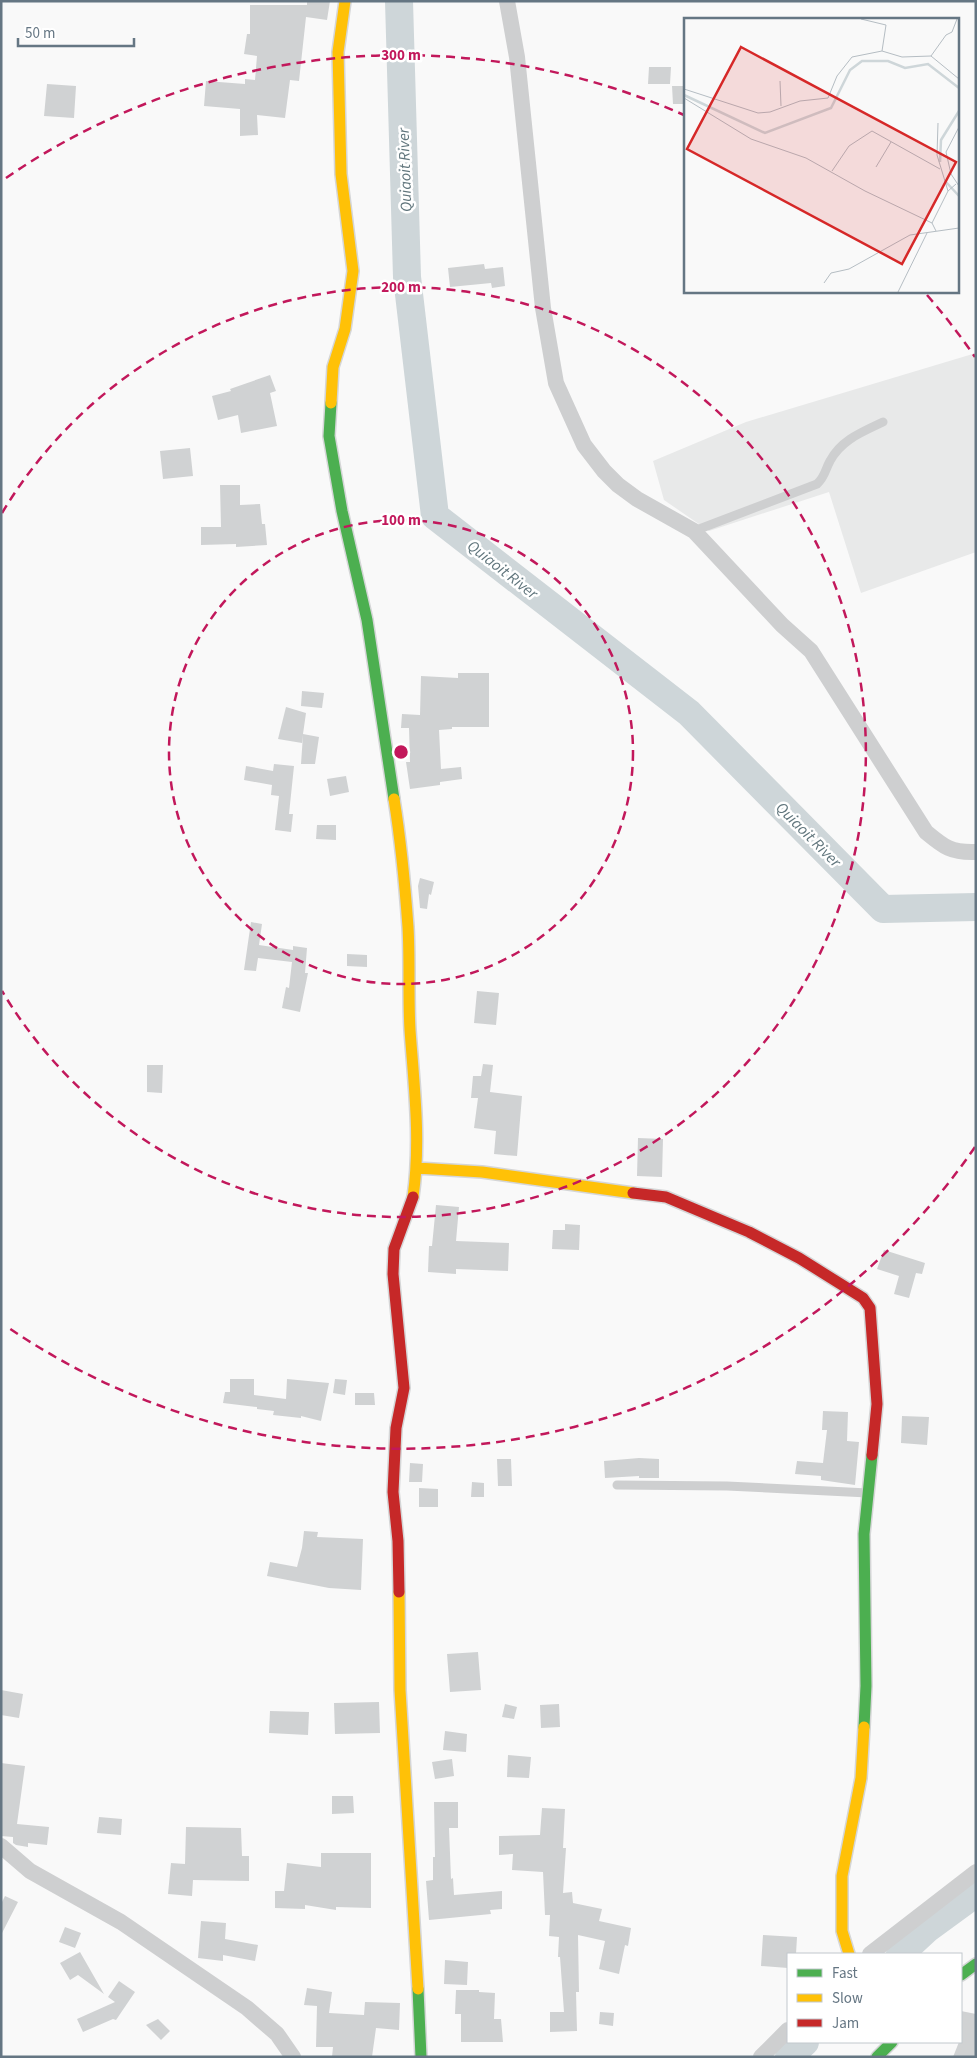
<svg xmlns="http://www.w3.org/2000/svg" width="977" height="2058" font-family="'Source Sans 3',sans-serif">
<style>
.built{fill:#e8e9e9}
.lines{fill:none;stroke-linecap:round;stroke-linejoin:round}
.river{stroke:#ced6d9;stroke-width:28}
.building{fill:#d0d2d3}
.fast-casing{stroke:#d5d6d7;stroke-width:14}
.slow-casing{stroke:#d5d6d7;stroke-width:14}
.jam-casing{stroke:#d5d6d7;stroke-width:14}
.lane{stroke:#cecfd0;stroke-width:9}
.street{stroke:#cecfd0;stroke-width:16}
.fast{stroke:#4caf50;stroke-width:11}
.slow{stroke:#ffc107;stroke-width:11}
.jam{stroke:#c62828;stroke-width:11}
.ring{fill:none;stroke:#c2185b;stroke-width:2.5;stroke-dasharray:9 6}
.labels{text-anchor:middle;stroke-width:5;stroke-linejoin:round;paint-order:stroke}
.water-label{font-size:16px;font-style:italic;fill:#60757c;stroke:#fff}
.inset-river{fill:none;stroke:#ced6d9;stroke-width:2.5}
.inset-road{fill:none;stroke:#b5bdc3;stroke-width:1}
.view{fill:#d62828;fill-opacity:0.15;stroke:#d62828;stroke-width:2.5}
.inset-edge{fill:none;stroke:#657683;stroke-width:2.5}
.centre{fill:#c2185b;stroke:#fff;stroke-width:2.5}
.ring-label{font-size:15px;text-anchor:middle;font-weight:bold;fill:#c2185b;stroke:#fff;stroke-width:5;stroke-linejoin:round;paint-order:stroke}
</style>
<rect width="100%" height="100%" fill="#f9f9f9"/>
<path class="built" d="M976 353V552L861 593 829 492 709 531 664 500 653 461 746 422Z"/>
<g class="lines">
<path class="river" d="M399 1 407 277 435 516 689 713 883 909 976 907
M900 1954 927 1929 976 1893
M789 2057 805 2042"/>
</g>
<path class="building" d="M307 1H330L327 20 306 17 299 81 290 80 285 118 257 115 258 135 240 136V109L204 106 206 81 245 84V79L255 80 257 56 244 54 247 34H250V5H307Z
M649 67H671L670 84H648Z
M47 84 76 86 74 118 44 116Z
M672 86H686V104H673Z
M484 264 485 269 503 267 505 286 492 288 491 283 450 287 448 268Z
M270 375 276 391 270 393 277 426 241 433 238 415 218 420 212 396 231 391 230 389Z
M190 448 193 476 163 479 160 451Z
M220 485H240V505L260 504 262 524H265L267 545 236 547V544L201 545V527H221Z
M458 673H489V727H452V729L439 730 441 769 461 767 462 779 440 782V785L410 789 406 762H410L409 728H401L402 714 420 715 421 676 458 678Z
M302 691 324 693 322 708 301 706Z
M286 707 306 713 303 734 319 737 315 764H301L303 735 302 743 278 739Z
M274 764 294 766 289 814H293L291 832 275 830 279 796 271 795 272 785 244 780 246 766 273 771Z
M346 776 349 792 330 796 327 779Z
M317 825H336V840L316 839Z
M420 878 434 882 431 895 429 894 427 909 420 908 418 886Z
M251 922 262 924 259 945 293 950V946L307 948 305 973H308L300 1012 282 1008 286 987 289 988 292 962 258 958 256 971 244 970Z
M347 954 367 955V967L347 966Z
M477 991 499 993 496 1025 474 1023Z
M483 1064 493 1065 490 1092 522 1096 517 1156 494 1154 496 1131 474 1128 478 1098H471L473 1076H481Z
M147 1065H163L162 1093 147 1092Z
M638 1138 663 1139 662 1177 637 1176Z
M436 1205 459 1207 456 1241 509 1243 508 1271 456 1269V1274L428 1272 429 1246H432Z
M565 1224 580 1225 579 1250 552 1249 553 1230H565Z
M884 1250 925 1263 922 1274 916 1273 909 1298 894 1294 899 1276 877 1269Z
M230 1379H254V1395L286 1399 287 1379 329 1383 321 1421 301 1416V1418L273 1415 274 1411 257 1409V1407L223 1403 225 1392H230Z
M335 1379 347 1380 345 1395 333 1393Z
M355 1393H374L375 1405H355Z
M823 1411 848 1412 847 1441 859 1442 855 1485 821 1480V1476L795 1474 797 1461 823 1463 827 1430H822Z
M902 1416 929 1417 927 1445 901 1443Z
M639 1458 659 1459V1478H639V1476L605 1478 604 1461Z
M497 1459H511L512 1486H498Z
M410 1463 423 1464 422 1482H409Z
M472 1482 484 1483V1497H471Z
M419 1488 438 1489V1507H419Z
M304 1531 318 1532 317 1537 363 1539 361 1590 329 1588 267 1576 270 1562 297 1567 302 1548Z
M478 1652 481 1690 450 1692 447 1654Z
M1 1690 23 1694 19 1718 1 1715Z
M379 1702 380 1733 335 1734 334 1703Z
M505 1704 517 1707 514 1719 502 1717Z
M559 1704 560 1727 541 1728 540 1705Z
M270 1711 309 1712 308 1735 269 1733Z
M445 1731 467 1734 466 1752 443 1750Z
M508 1755 531 1757 529 1778 507 1777Z
M452 1759 454 1776 435 1779 432 1762Z
M1 1763 25 1766 17 1824 49 1827 47 1845 28 1843V1847L16 1845 13 1843V1837L1 1836Z
M332 1796H353L354 1813 332 1814Z
M434 1802H458V1828H449L451 1879 453 1878 454 1895 502 1891V1909L490 1910 491 1914 429 1920 426 1881 433 1880V1857H435Z
M542 1808 565 1809 563 1848H566L563 1893 572 1892 573 1903 602 1909 599 1921 631 1928 628 1946 625 1945 619 1974 599 1969 605 1941 578 1935 579 1992H576L577 2031 550 2032V2012H564L560 1957H558L559 1937 549 1936 550 1915H545L543 1872 512 1870 513 1854 499 1855V1836L540 1835Z
M99 1817 122 1819 121 1835 97 1833Z
M186 1827 241 1828 242 1856H249V1881L193 1880 192 1896 168 1894 171 1863 185 1864Z
M321 1853H371V1908L336 1907V1910L305 1905V1909L275 1908V1891H284L287 1863 321 1867Z
M5 1896 18 1902 1 1935V1904Z
M201 1921 226 1923 225 1939 258 1945 255 1961 223 1955V1961L198 1958Z
M65 1927 81 1933 75 1948 59 1942Z
M763 1935 797 1937 796 1954H788V1968L761 1966Z
M80 1952 104 1994 78 1975 70 1980 60 1963Z
M445 1960 468 1962 467 1985 444 1984Z
M119 1981 135 1992 116 2020 113 2019 83 2032 77 2019 115 2002 108 1997Z
M307 1988 332 1992 329 2013 364 2015 365 2002 400 2003 399 2030 376 2028 372 2057H332L333 2047H316L317 2006 304 2005Z
M456 1990H479V1992L495 1993 494 2019H501L503 2042H461V2014H455Z
M961 2011 976 2014V2057H953L959 2042H961Z
M600 2012 614 2013 613 2026 599 2024Z
M158 2019 170 2031 161 2040 146 2025Z"/>
<g class="lines">
<defs>
<path id="fast" d="M331 403 329 436 342 511 367 620 394 799
M864 1727 866 1686 864 1534 872 1455
M961 1975 976 1964
M418 1989 421 2057
M877 2057 892 2042"/>
<path id="slow" d="M331 403 333 367 345 329 353 271 341 174 338 52 345 1
M394 799C401 842 405 885 408 927 410 962 408 996 410 1030 414 1086 421 1141 413 1197
M417 1168 482 1172 633 1193
M399 1592 400 1690 418 1989
M849 1954 842 1931V1876L861 1778 864 1727"/>
<path id="jam" d="M633 1193 666 1197 749 1232 799 1258 863 1298 870 1308 877 1404 872 1455
M399 1592 398 1541 393 1492 396 1428 404 1388 393 1274 394 1249 413 1197"/>
</defs>
<use href="#fast" class="fast-casing"/>
<use href="#slow" class="slow-casing"/>
<use href="#jam" class="jam-casing"/>
<path class="lane" d="M694 531 817 484C825 477 825 470 830 461 841 440 862 432 883 422
M617 1485 727 1486 868 1493"/>
<path class="street" d="M507 1 517 57 543 308 556 383 584 445 604 471 618 485 637 499 694 531 782 625 811 651 926 832C944 847 951 853 976 852
M1 1846 30 1871 121 1922 247 2008 277 2034 293 2057
M870 1954 976 1872
M761 2057 788 2030"/>
<use href="#fast" class="fast"/>
<use href="#slow" class="slow"/>
<use href="#jam" class="jam"/>
</g>
<g class="ring">
<circle cx="401" cy="752" r="232"/>
<path d="M2 513A465 465 0 1 1 2 991"/>
<path d="M975 1147A697 697 0 0 1 6 1326M6 178A697 697 0 0 1 684 115M927 295A697 697 0 0 1 975 357"/>
</g>
<g class="labels">
<g class="water-label">
<text transform="translate(404 170) rotate(-92)" y="6">Quiaoit River</text>
<text transform="translate(503 569) rotate(38)" y="6">Quiaoit River</text>
<text transform="translate(809 834) rotate(45)" y="6">Quiaoit River</text>
</g>
</g>
<g transform="translate(684 18)">
<rect width="275" height="275" fill="#f9f9f9"/>
<path class="inset-river" d="M0 77 81 115 147 90 166 52 178 43H204L221 50 244 46 275 70M256 144 257 122 275 93M262 164 275 178"/>
<path class="inset-road" d="M177 1 202 7 198 33 218 39 247 38 275 61M247 38 262 17 268 14 273 1M96 63 97 88M0 71 74 95 86 94 116 83 144 80 153 58 168 39 198 33M0 80 67 121 122 140 181 173 248 205 252 213M254 105 253 137 264 173M275 109 262 134 267 156 275 168M192 149 207 124M148 153 165 128 188 113 256 151M248 205 264 173 272 166M140 265 147 255 165 251 226 217 275 210M214 274 243 215"/>
<path class="view" d="M57 29 272 144 218 246 3 131Z"/>
<rect width="275" height="275" class="inset-edge"/>
</g>
<circle cx="401" cy="752" r="8" class="centre"/>
<g class="ring-label">
<text x="401" y="60">300 m</text>
<text x="401" y="292">200 m</text>
<text x="401" y="525">100 m</text>
</g>
<rect width="977" height="2058" fill="none" stroke="#657683" stroke-width="5"/>
<rect x="787" y="1953" width="175" height="90" fill="#ffffff" stroke="#c1c8cd"/>
<rect x="797" y="1969" width="25" height="8" fill="#4caf50" stroke="#c1c8cd"/>
<text x="832" y="1978" font-size="15" fill="#657683">Fast</text>
<rect x="797" y="1994" width="25" height="8" fill="#ffc107" stroke="#c1c8cd"/>
<text x="832" y="2003" font-size="15" fill="#657683">Slow</text>
<rect x="797" y="2019" width="25" height="8" fill="#c62828" stroke="#c1c8cd"/>
<text x="832" y="2028" font-size="15" fill="#657683">Jam</text>
<path d="M18 38v8h116v-8" fill="none" stroke="#657683" stroke-width="2.5"/>
<text x="25" y="38" font-size="15" fill="#657683" stroke="#ffffff" stroke-width="4" paint-order="stroke">50 m</text>
</svg>
